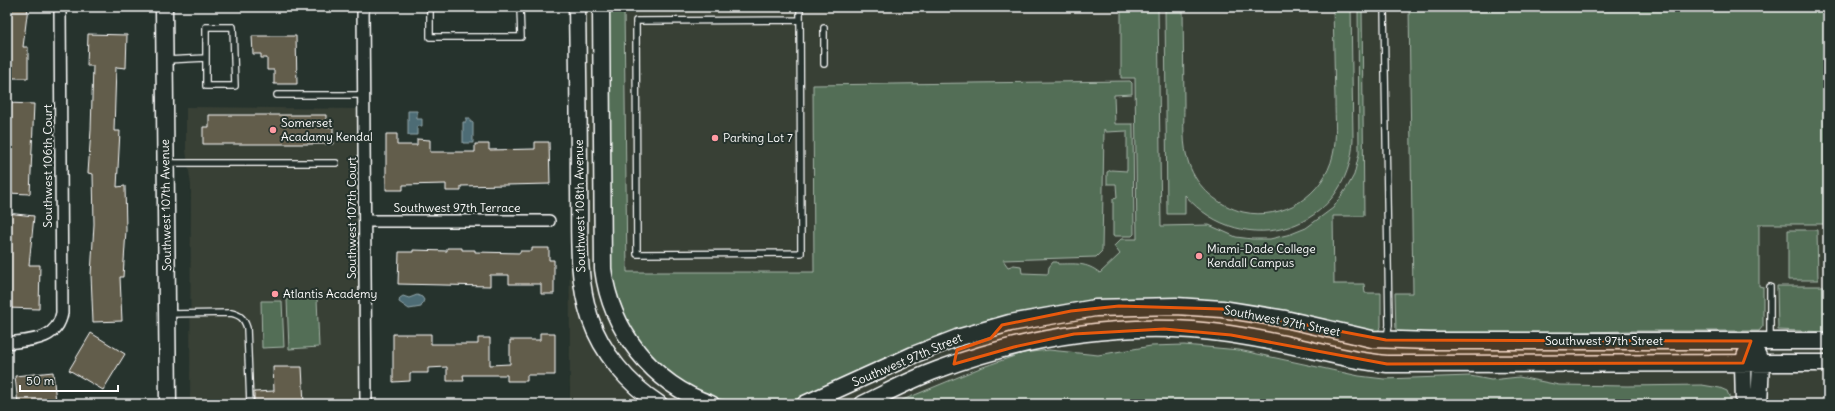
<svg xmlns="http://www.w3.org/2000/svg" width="1835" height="411" font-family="Delius,sans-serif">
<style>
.built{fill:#384036}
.green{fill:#526e56;stroke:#a8b6aa}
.water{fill:#4d6c74;stroke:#94a7ac}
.building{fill:#625d4b;stroke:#fff}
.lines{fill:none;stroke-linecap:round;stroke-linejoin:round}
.lane-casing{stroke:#fff;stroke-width:8}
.street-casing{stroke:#fff;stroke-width:14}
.secondary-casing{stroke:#fff;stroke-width:19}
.lane{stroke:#26332d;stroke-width:5.5}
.street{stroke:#26332d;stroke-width:11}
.secondary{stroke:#26332d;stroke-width:16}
.marked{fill:#e8590c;fill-opacity:0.2;stroke:#e8590c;stroke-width:3;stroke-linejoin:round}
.poi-dot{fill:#ff9aa2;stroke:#26332d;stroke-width:1.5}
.labels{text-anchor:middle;stroke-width:4;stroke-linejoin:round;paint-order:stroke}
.poi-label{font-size:12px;fill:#fff;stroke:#26332d;text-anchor:start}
.street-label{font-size:12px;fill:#fff;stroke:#26332d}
</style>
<rect width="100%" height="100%" fill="#26332d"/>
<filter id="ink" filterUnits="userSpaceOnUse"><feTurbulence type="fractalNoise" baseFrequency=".025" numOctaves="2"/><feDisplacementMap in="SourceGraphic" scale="8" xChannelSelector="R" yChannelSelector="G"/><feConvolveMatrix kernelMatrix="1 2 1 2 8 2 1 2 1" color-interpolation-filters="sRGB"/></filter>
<g filter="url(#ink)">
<path class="built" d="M569 7H1828V404H570Z
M186 107 359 109 360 404H190L191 185 186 150Z"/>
<path class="green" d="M607 7H624L627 272H814L813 85 1130 81 1132 83V94L1114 95 1115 124H1133L1134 234 1132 236H1113V199L1117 198 1116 184H1107V172L1111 170 1127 171V131L1106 132 1104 129 1102 251 1096 257 1003 260 1008 267 1014 265 1021 266 1022 273 1048 274 1049 267 1053 262H1057L1058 264C1076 264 1086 262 1100 273L1120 254 1114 246 1121 239H1137L1135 78H1121V8L1158 7 1161 226 1209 225 1236 237 1252 239H1270L1291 234 1306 228 1333 208 1348 186 1354 175 1359 154 1358 7H1362L1364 216H1333L1334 284H1364L1365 293H1381V327L1377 332 1090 302 1017 314 802 398 772 404H746L727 401 710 396 687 386 651 359 624 320 610 273Z
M1165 7H1183C1183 39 1184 72 1184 104 1184 124 1182 145 1189 164 1197 188 1219 206 1243 212 1283 221 1324 195 1333 155 1337 138 1335 119 1335 101 1334 70 1334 38 1333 7H1351L1353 139C1350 230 1243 263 1185 195V214H1167Z
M1409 7H1828V224H1759V286L1763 287V326L1759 331H1625L1512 334 1396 332 1395 293H1413Z
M1788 230H1817L1818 280H1788Z
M1777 286H1828V332L1778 330Z
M317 298 319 347 289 349 287 299Z
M261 301H282L284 347 262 348Z
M1184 345 1239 350 1359 376 1384 379 1470 376 1491 380 1519 377 1559 385 1627 386 1702 385 1720 388 1727 391 1732 404H893L980 368 1023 353 1049 350 1098 355 1151 346Z"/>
<path class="water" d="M408 111H417V119H422V126H417V135H408Z
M466 118H470V122H473V143H463V122H466Z
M417 295 422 297 424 300 421 307 409 309 399 302 400 298 403 296 409 298Z"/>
<path class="building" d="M7 7H28L23 47H28V78H7Z
M88 34 127 35 126 68 116 67 114 131H120L117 187 125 186 126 230 123 277H120L122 321 93 322 91 275 94 224 93 174 88 173 91 130 93 66H87Z
M252 36H296L297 84H274V70H267V58H261V54H253Z
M7 103 34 104 30 194 7 193 9 144H7Z
M209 115H326V127H333V144H203V127H209Z
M386 134H397V145H417V139L430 140V152H475V144H489V150L535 149V142H549L550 184 461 186V191H446V184L403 185V190H386Z
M7 213 34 216 29 265H40L39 309 7 308Z
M447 248H462V250H475V252L520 253V251H532V248H549V260H554V294H541V284H509V275H490V286L398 284 399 252H413V250L447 251Z
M91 333 125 354 103 390 69 370Z
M540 333H555V375H527V381H507V375H463L464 381H447V367L428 368V373H410V381L393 382V334H431V344H478V338H490V365L510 364V340H540Z
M273 367H302L304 404H254V392L274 391Z
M53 372 56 402 18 404 15 376Z"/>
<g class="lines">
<defs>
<path id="lane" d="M430 7V37H521L520 7
M800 7C801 89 801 171 801 253L637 254 636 21 800 20
M1384 7 1389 325 1387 338
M206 27H233L235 86H206Z
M824 28V64
M166 60 206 58
M277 95H364
M166 163H336
M1770 287V341
M169 314 231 313C240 315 244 318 247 328L250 404"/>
<path id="street" d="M363 7 366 404
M365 221H549
M7 343C30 340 57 341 62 313L60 7"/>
<path id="secondary" d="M164 7 168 404
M577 7C578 67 579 126 579 186 580 229 576 276 590 318 602 353 628 384 659 404
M601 7 603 269C611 330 652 384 711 404
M1757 354 1761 363 1759 404
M805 404 913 355 957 338 1010 323 1095 308 1176 306 1222 309 1285 319 1372 339 1430 341H1828
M863 404C888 392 912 379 937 370 1030 335 1131 320 1229 334 1255 338 1281 343 1307 349 1333 355 1359 362 1387 364L1828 363
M1744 404 1743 363 1746 354"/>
</defs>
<use href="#lane" class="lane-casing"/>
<use href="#street" class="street-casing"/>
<use href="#secondary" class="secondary-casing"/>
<use href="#lane" class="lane"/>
<use href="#street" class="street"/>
<use href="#secondary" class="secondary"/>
</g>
</g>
<path class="marked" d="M1119 306 1222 309 1386 340 1751 341 1743 363 1387 364 1231 335 1164 329 1074 334 1014 347 954 364 957 350 991 338 1002 325 1071 311Z"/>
<g class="poi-dot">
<circle cx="273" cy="130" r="4"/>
<circle cx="715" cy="138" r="4"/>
<circle cx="1199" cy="256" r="4"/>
<circle cx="275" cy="294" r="4"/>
</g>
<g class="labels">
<g class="poi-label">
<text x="281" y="127">Somerset<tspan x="281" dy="14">Acadamy Kendal</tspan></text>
<text x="723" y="142">Parking Lot 7</text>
<text x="1207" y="253">Miami-Dade College<tspan x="1207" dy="14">Kendall Campus</tspan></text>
<text x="283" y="298">Atlantis Academy</text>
</g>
<g class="street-label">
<text transform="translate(48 166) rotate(-90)" y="4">Southwest 106th Court</text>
<text transform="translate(166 205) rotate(-91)" y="4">Southwest 107th Avenue</text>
<text transform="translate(580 206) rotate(-91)" y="4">Southwest 108th Avenue</text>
<text x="457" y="212">Southwest 97th Terrace</text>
<text transform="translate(352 218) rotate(-90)" y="4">Southwest 107th Court</text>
<text transform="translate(1282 321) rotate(11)" y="4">Southwest 97th Street</text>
<text x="1604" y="345">Southwest 97th Street</text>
<text transform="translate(907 360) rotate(-23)" y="4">Southwest 97th Street</text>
</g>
</g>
<rect width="1835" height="411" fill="none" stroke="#26332d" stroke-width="24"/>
<rect x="12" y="12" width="1811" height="387" fill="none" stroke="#fff" stroke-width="1.5" filter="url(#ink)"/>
<path d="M20 385v6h98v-6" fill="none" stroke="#ffffff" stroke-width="2"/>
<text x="26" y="385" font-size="12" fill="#ffffff" stroke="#26332d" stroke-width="3" paint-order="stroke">50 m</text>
</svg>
